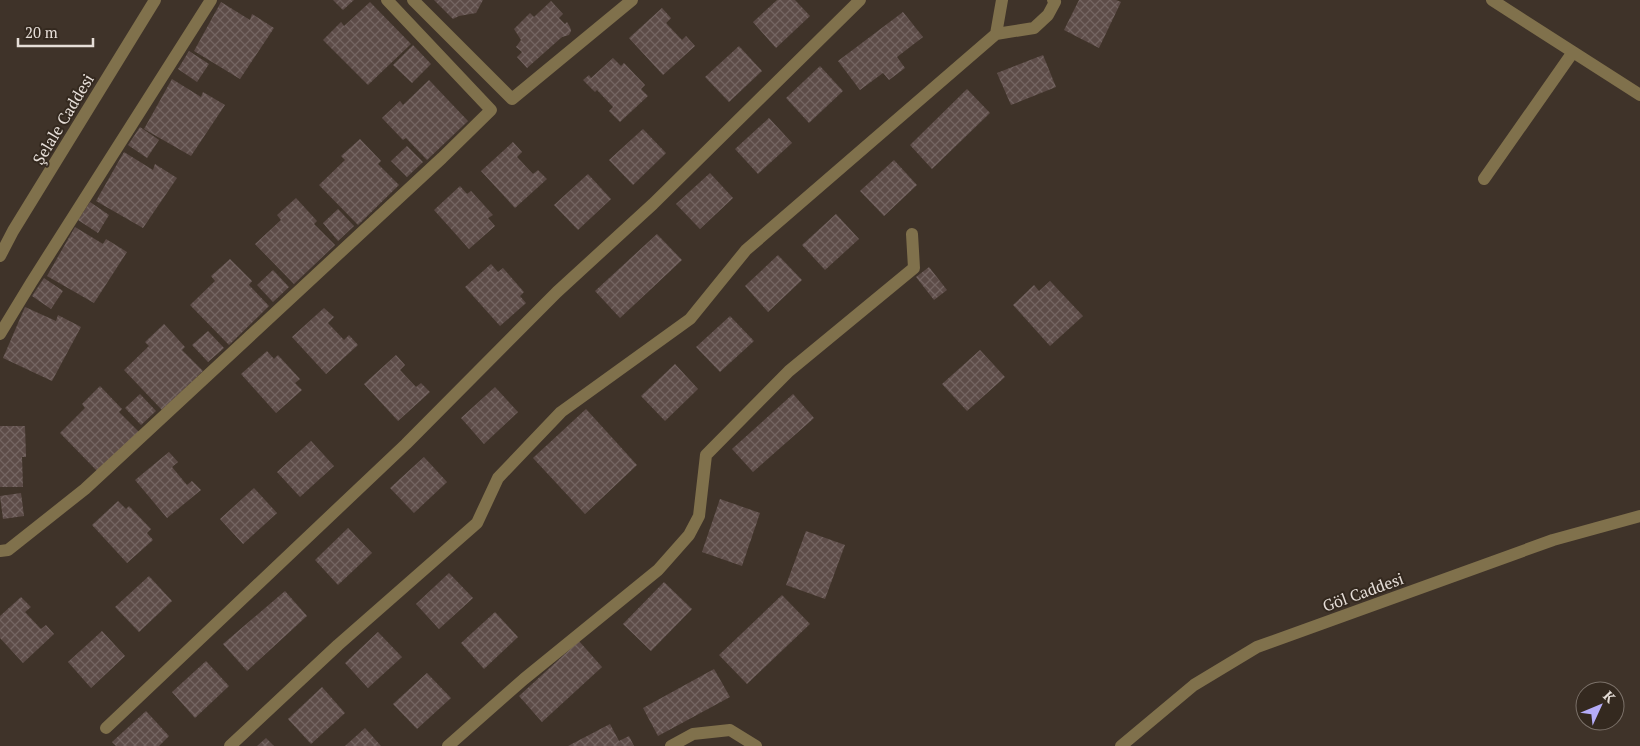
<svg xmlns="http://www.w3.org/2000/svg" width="1640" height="746" font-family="'PT Serif',serif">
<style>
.building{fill:url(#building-cross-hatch)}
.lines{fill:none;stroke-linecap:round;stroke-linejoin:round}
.minor{stroke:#80714c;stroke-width:12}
.labels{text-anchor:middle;stroke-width:4;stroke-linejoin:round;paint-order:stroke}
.street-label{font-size:16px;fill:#e6ded8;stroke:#34291f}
</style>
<defs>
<pattern id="building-cross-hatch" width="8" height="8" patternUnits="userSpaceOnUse" patternTransform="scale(1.25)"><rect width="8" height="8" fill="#5d4c48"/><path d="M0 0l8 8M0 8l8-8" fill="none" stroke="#746562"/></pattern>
</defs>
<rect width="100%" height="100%" fill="#3f3329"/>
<path class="building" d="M333 0H354L343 10Z
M434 0H483L476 13 459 16 453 19Z
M777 0H795L810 16 776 48 753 22Z
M1079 0H1116L1121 2 1099 48 1064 30Z
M551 1 563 14 559 18 565 24 567 22 570 27 571 31 569 35 562 37 527 68 517 57 522 52 516 47 521 40 514 29 530 13 534 17Z
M221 2 250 20 252 14 274 28 240 79 194 51Z
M370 2 411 44 368 85 323 40 341 22 344 26Z
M662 8 671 18 666 23 682 40 686 36 695 46 663 75 629 38Z
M903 12 923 37 897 57 905 68 889 80 883 73 860 90 838 61Z
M413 45 431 64 412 83 393 65Z
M739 46 762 71 729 102 705 77Z
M189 51 209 64 197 82 178 69Z
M1043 55 1056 87 1011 105 997 73Z
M613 58 621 66 624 63 645 85 641 89 648 96 620 122 609 111 613 107 597 90 595 92 583 80 589 75 591 78Z
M820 66 843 91 809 123 786 98Z
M172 79 201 97 203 92 225 105 191 156 144 129Z
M429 80 468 121 427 160 406 138 403 140 382 118 400 101 403 105Z
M967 89 990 113 932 169 910 145Z
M769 118 792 143 758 174 735 149Z
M140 127 159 140 147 158 128 145Z
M643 129 666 153 633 185 609 160Z
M360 139 381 161 378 164 399 185 358 225 319 185 345 160 341 156Z
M513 142 522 152 517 157 533 174 538 170 547 179 515 208 481 171Z
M407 146 423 162 407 177 391 161Z
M124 152 153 170 155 164 177 178 143 228 96 201Z
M894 160 917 185 884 216 860 191Z
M710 173 733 198 700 229 676 204Z
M588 174 611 199 578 230 554 205Z
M460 186 467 194 471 191 493 215 488 218 495 226 469 249 434 210Z
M296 198 317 221 314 224 335 245 294 284 255 244 281 220 277 215Z
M90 202 109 215 98 233 78 220Z
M338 209 354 226 338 241 323 223Z
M836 214 859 239 825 270 802 245Z
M75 227 103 244 106 239 127 252 94 303 47 276Z
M657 234 682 260 620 318 595 291Z
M778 255 802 280 768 312 745 286Z
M230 259 252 281 249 285 269 306 229 345 190 305 215 281 211 276Z
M491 264 498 272 503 268 524 292 520 296 526 303 500 326 465 287Z
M929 267 947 290 934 300 916 277Z
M273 270 289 287 273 302 257 285Z
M44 278 63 291 51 309 32 296Z
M1050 281 1083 316 1050 346 1013 305 1034 285 1039 291Z
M25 307 56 321 58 315 81 327 52 381 3 358Z
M324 308 334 317 328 323 344 340 349 335 358 345 326 374 292 337Z
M730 316 754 341 720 372 696 347Z
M164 324 185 347 182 350 203 371 162 410 124 370 149 346 145 342Z
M208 331 224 348 208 362 192 345Z
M980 350 1005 377 967 411 942 384Z
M267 351 274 359 278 355 300 379 295 383 302 390 276 413 241 374Z
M396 355 405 365 400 370 416 387 421 383 430 392 398 421 364 384Z
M675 364 698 389 665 421 641 396Z
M100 386 122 409 119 412 140 433 99 473 60 433 85 408 82 404Z
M495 387 518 412 484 444 461 418Z
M140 394 156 411 141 425 125 408Z
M793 394 814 418 753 472 732 449Z
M586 409 637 465 585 514 533 458Z
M0 426H25L26 457H22L23 487H0Z
M311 441 334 466 300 497 277 472Z
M169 452 178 462 172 467 187 485 192 481 201 490 167 518 135 480Z
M424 457 447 482 414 513 390 488Z
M254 488 277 513 243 544 220 519Z
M21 493 24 516 3 519 0 496Z
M720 499 760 513 742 566 702 552Z
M118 501 126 509 129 506 151 529 147 533 153 540 127 563 92 525Z
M348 528 372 553 338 585 315 560Z
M806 531 845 545 825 599 786 585Z
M449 573 473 598 439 629 416 604Z
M149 576 172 601 139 632 115 607Z
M664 582 692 609 651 651 623 624Z
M285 591 307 616 247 671 223 644Z
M782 595 810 624 747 684 719 655Z
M21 597 31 607 25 612 41 629 46 625 54 634 23 663 0 638V616Z
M495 612 518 637 484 669 461 643Z
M102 631 125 656 91 688 68 662Z
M378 632 402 657 368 688 345 663Z
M579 641 602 667 542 722 519 696Z
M206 661 229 686 195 718 172 692Z
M714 669 730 697 658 736 643 708Z
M427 673 451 698 417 729 393 704Z
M322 687 345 713 311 744 288 719Z
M146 711 169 736 159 746H116L112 742Z
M610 724 619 741 629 736 634 746H568Z
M365 728 381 746H345Z
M266 738 274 746H257Z"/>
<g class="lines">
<path class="minor" d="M413 0 512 99 632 0
M1492 0 1640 95
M996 34 1002 0
M1484 179 1573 52
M0 256 13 231 155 0
M0 334 31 283 211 0
M0 551 8 550 85 489 442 158 491 110 387 0
M106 728 406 444 557 292 653 204 860 0
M230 746 338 645 477 523 498 478 561 412 690 319 746 250 996 34 1034 28 1048 15 1055 2 1053 0
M448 746 524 679 658 570 689 535 699 516 706 455 789 371 914 268 912 234
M671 746 693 734 730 730 756 746
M1121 746 1194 685 1257 647 1553 540 1640 516"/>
</g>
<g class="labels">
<g class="street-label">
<text transform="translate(63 119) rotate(-59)" y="6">Şelale Caddesi</text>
<text transform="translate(1363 592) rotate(-20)" y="6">Göl Caddesi</text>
</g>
</g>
<g transform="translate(1600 706) rotate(46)"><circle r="24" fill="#34291f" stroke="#7b7169"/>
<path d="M0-4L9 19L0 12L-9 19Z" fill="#b5acf8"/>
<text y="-8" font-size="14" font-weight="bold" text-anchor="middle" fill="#e6ded8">K</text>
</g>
<path d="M18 38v8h75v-8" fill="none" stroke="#e6ded8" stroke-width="2.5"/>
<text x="25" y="38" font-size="15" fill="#e6ded8" stroke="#34291f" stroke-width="4" paint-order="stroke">20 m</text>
</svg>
